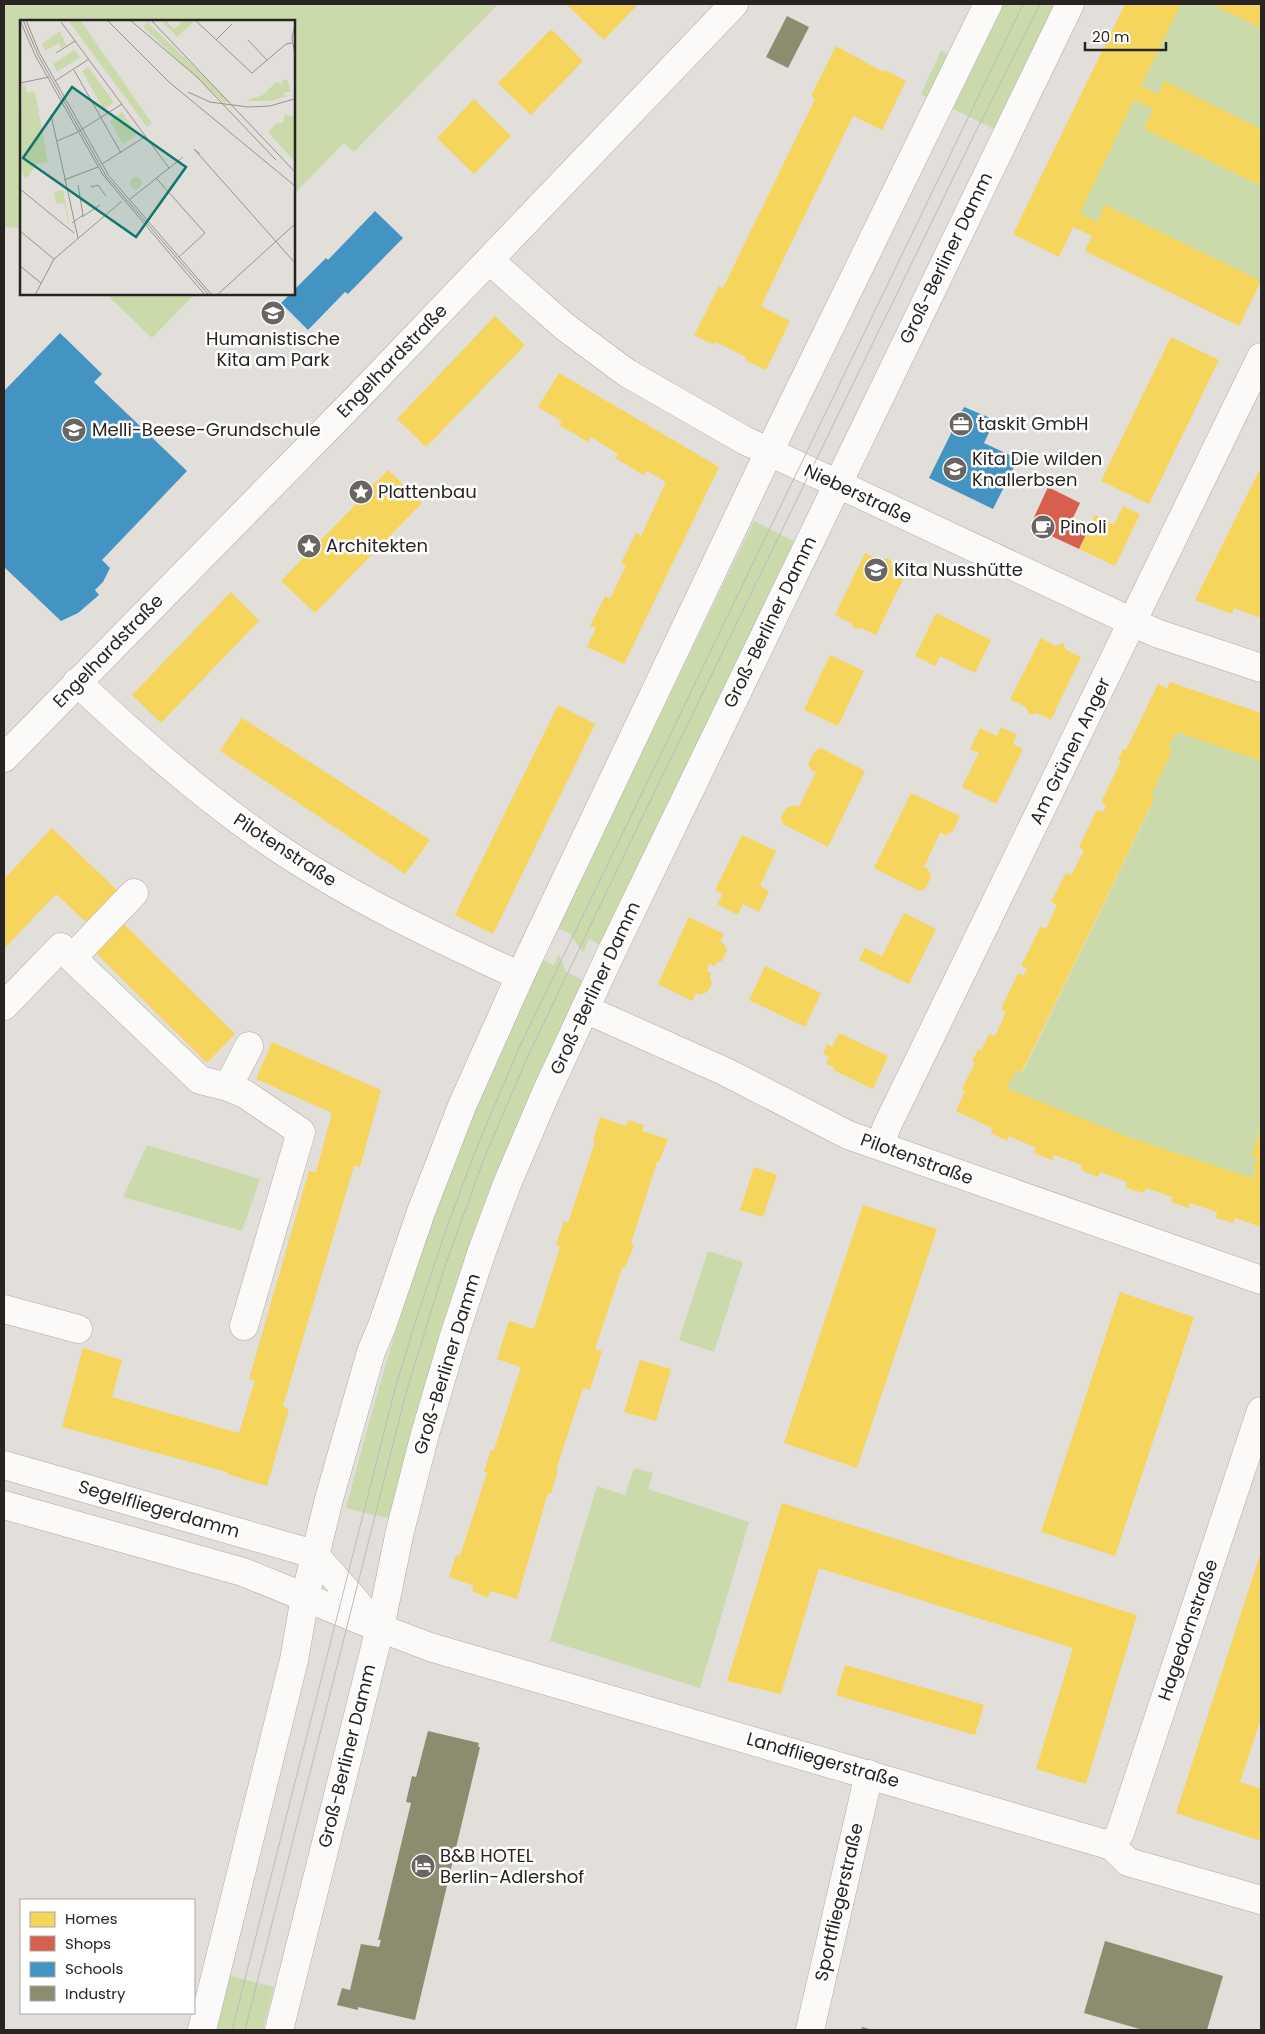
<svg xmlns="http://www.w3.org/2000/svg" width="1265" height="2034" font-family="Poppins,sans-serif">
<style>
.green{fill:#cbdaab}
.homes{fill:#f6d55c}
.shops{fill:#d6604d}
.schools{fill:#4393c3}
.industry{fill:#8c8c6e}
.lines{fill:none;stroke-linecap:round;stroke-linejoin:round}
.street-casing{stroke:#adaaa7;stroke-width:29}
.secondary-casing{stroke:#adaaa7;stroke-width:29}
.street{stroke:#fbfaf9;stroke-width:28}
.secondary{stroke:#fbfaf9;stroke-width:28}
.tram{stroke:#bdbbba;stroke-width:1}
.labels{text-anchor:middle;stroke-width:5;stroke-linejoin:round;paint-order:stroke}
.street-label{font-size:18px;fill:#272421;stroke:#fff}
.poi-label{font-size:18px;fill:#272421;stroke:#fff;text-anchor:start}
.inset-road{fill:none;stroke:#979490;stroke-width:1}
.view{fill:#0f766e;fill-opacity:0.15;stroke:#0f766e;stroke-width:2.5}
.inset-edge{fill:none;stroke:#272421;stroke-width:2.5}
</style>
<rect width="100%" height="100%" fill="#e2deda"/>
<path class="green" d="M4 4H498L354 152 344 143 294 194V21H21V228L4 227Z
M1003 4H1055L996 130 953 109Z
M1181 4H1211L1261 28V129L1165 82 1158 94 1141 86Z
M941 50 950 57 930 99 921 94Z
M1134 100 1153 109 1144 129 1261 186V281L1105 205 1097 222 1080 213Z
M106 294H195L152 338Z
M754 521 796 542 602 945 589 939 583 953 569 933 557 928Z
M1177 732 1261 761V1126L1251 1156 1257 1158 1253 1168 1256 1170 1252 1178 1128 1137 1006 1088 1017 1070 1023 1072 1155 798 1151 796 1170 755 1171 748 1168 747Z
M559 954 566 972 585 981 391 1519 346 1508C377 1390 411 1272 455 1157 480 1090 513 1025 542 959L554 965Z
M147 1145 260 1179 242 1231 123 1197Z
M708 1251 743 1262 714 1352 679 1340Z
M634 1468 653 1473 648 1489 749 1522 700 1688 550 1641 597 1486 625 1495Z
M227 1975 274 1987 263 2030H214Z"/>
<path class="homes" d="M566 4H638L604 40Z
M1125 4H1181L1141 86 1158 94 1164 81 1261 129V186L1144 129 1153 109 1134 100 1080 213 1097 222 1105 205 1261 281 1239 326 1085 251 1092 236 1073 227 1059 257 1013 234Z
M1211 4H1261V28Z
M551 29 583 61 531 115 498 83Z
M836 46 878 69 884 72 885 70 906 81 882 130 853 116 783 260 761 306 790 321 766 370 745 360 746 357 716 342 714 345 694 335 719 286 723 288 815 99 811 96Z
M474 99 511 136 474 174 437 138Z
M495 316 525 345 426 447 397 419Z
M1171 337 1219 360 1149 504 1101 481Z
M559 373 719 467 624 664 587 647 596 628 590 626 605 596 610 599 626 565 621 563 636 533 641 536 666 482 647 471 644 475 615 458 618 454 591 437 588 442 559 425 562 421 538 407Z
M1261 467 1260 572 1261 618 1234 608 1232 614 1195 600Z
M388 470 422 503 315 613 281 581 303 558 300 555 312 543 315 546 356 504 353 501 361 492 365 488 367 491Z
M1123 506 1140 514 1115 566 1079 549 1095 515 1114 525Z
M865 553 880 560 888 558 891 561V565L906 573 876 635 861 628 855 629 851 623 835 615Z
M231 592 259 621 161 723 132 695Z
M936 613 991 640 975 673 940 656 935 666 915 656Z
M1041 638 1056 646 1063 643 1066 650 1081 657 1051 720 1037 713 1032 715 1029 714 1026 707 1010 699Z
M830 655 864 671 838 726 804 710Z
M1170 682 1261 713V761L1177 732 1168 747 1171 748 1170 755 1151 796 1155 797 1022 1072 1017 1070 1006 1088 1128 1137 1252 1178 1256 1170 1253 1168 1257 1158 1251 1156 1261 1127V1227L1235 1218 1233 1223 1216 1218 1217 1212 1190 1203 1189 1208 1171 1202 1172 1197 1146 1188 1144 1193 1126 1188 1127 1182 1100 1172 1098 1177 1081 1170 1082 1165 1054 1155 1052 1160 1034 1153 1036 1148 1009 1136 1007 1141 991 1133 992 1128 956 1111 965 1091 962 1089 975 1063 972 1062 978 1049 981 1051 989 1034 995 1036 1006 1012 1001 1009 1018 973 1023 976 1027 969 1021 966 1041 926 1046 929 1057 905 1051 902 1066 873 1071 875 1079 860 1084 850 1079 847 1097 810 1103 812 1106 805 1101 802 1121 761 1118 760 1123 749 1126 750 1158 684 1167 689Z
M558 705 595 724 493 934 455 915Z
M242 718 430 840 405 874 220 751Z
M1001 727 1017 735 1013 744 1023 749 996 804 962 787 979 753 970 749 980 728 997 736Z
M821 748 865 771 828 847 783 824 781 818 786 808 795 805 799 807 816 772 811 770 808 764 815 751Z
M911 793 960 816 953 831 946 835 940 833 924 867 928 869 931 877 925 889 920 891 874 868Z
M52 828 117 890 86 922 56 894 4 949V879Z
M742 835 776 851 760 886 769 891 759 912 743 904 738 915 717 904 723 894 715 890Z
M904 913 936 929 909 984 859 960 865 948 882 956Z
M689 917 724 934 720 942 724 944 727 950 722 961 717 962 715 966 710 964 708 967 707 971 711 973 710 977 712 984 707 992 701 995 696 993 692 1001 658 984Z
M122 922 235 1034 207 1063 94 951Z
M765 966 821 993 805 1027 749 1000Z
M839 1033 888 1056 873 1089 833 1070 834 1067 826 1064 829 1057 823 1054 827 1044 832 1047Z
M272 1042 381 1090 360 1167 354 1166 283 1406 289 1409 267 1486 227 1474V1472L62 1427 83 1348 122 1360 112 1397 239 1433 255 1380 249 1379 309 1171 316 1172 332 1113 256 1079Z
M600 1117 626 1126 628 1120 644 1125 642 1131 668 1139 659 1162H657L631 1243 634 1245 625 1268H622L595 1349 602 1351 590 1390 583 1388 556 1470 558 1471 551 1494 548 1493 517 1599 490 1591 488 1598 472 1591 474 1586 449 1577 456 1555 460 1556 487 1473 484 1472 491 1450H494L521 1367 497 1359 509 1321 534 1329 560 1247 556 1245 564 1221 568 1223 595 1142 593 1140Z
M754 1167 777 1175 763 1217 740 1210Z
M863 1205 937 1229 857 1468 784 1443Z
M1120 1292 1194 1317 1115 1556 1041 1532Z
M640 1360 671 1369 656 1421 624 1412Z
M782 1503 1137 1615 1086 1784 1036 1769 1073 1648 819 1568 781 1694 727 1681Z
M1261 1552V1718L1240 1782 1261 1789V1841L1176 1813Z
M845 1665 984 1705 975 1735 836 1695Z"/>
<path class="shops" d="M1048 487 1080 503 1072 520 1089 528 1079 549 1030 526Z"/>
<path class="schools" d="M375 211 403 238 348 294 345 292 308 330 281 303 290 294H294V290L326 258 328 260Z
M60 333 102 374 94 382 187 471 102 560 110 568 103 582 95 590 99 595 78 613 61 621 4 567V391Z
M964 407 995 420 984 443 1018 459 993 509 929 478Z"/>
<path class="industry" d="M787 16 809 27 788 68 766 57Z
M428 1731 479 1743 478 1747H480L415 2020 358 2007V2010L337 2005 342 1988 350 1990 361 1944 379 1947 381 1940H378L411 1803 406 1802 412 1776 416 1777Z
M1105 1941 1223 1976 1207 2030H1143L1084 2013Z
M862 2027 873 2030H861Z"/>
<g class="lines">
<defs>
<path id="street" d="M489 260 565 327 627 373 744 440 1156 633 1261 668
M77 682C139 741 202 796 272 844 350 897 435 937 520 976
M4 758 358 397 734 4
M72 958 200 1080 228 1087
M4 1006 61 947 72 958 134 893
M585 1009 726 1072 848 1135 1261 1280
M881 1146 886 1128 1261 357
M4 1309 78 1329
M244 1326 301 1132 245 1094 228 1087 249 1046
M380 1628 430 1647 1112 1846 1128 1862 1261 1900
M1112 1846 1120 1833 1261 1411
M810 2030 869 1774"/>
<path id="secondary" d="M4 1465 314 1554
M4 1505 243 1572 380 1628
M314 1554 375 1623
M202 2030 294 1660 305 1597 329 1499 371 1352 382 1326 421 1212 462 1106 520 976 769 452 988 4
M279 2030 380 1628 400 1531 425 1434 454 1336 482 1251 507 1184 545 1095 610 955 1070 4"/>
</defs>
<use href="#street" class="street-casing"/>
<use href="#secondary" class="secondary-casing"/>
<use href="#street" class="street"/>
<use href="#secondary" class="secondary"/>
<path class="tram" d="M232 2030 395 1389 419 1310 445 1232 475 1152 519 1048 1023 4
M245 2030 406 1393 445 1266 485 1156 527 1058 641 820 976 131 1040 4"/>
</g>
<defs>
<symbol id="school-disc" viewBox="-11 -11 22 22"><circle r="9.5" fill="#686562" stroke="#fff"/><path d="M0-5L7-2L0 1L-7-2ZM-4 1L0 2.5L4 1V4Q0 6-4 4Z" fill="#fff"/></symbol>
<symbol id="office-disc" viewBox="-11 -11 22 22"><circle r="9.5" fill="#686562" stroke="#fff"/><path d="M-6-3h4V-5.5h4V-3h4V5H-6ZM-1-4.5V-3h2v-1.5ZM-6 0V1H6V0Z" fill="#fff"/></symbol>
<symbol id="sight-disc" viewBox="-11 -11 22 22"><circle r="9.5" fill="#686562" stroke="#fff"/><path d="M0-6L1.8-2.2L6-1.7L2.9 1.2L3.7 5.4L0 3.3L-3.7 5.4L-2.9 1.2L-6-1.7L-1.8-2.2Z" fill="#fff"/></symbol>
<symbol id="cafe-disc" viewBox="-11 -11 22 22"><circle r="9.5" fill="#686562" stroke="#fff"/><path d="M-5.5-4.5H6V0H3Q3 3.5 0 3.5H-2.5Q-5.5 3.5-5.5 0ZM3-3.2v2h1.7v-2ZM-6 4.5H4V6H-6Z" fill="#fff"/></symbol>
<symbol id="hotel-disc" viewBox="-11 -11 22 22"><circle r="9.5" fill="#686562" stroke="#fff"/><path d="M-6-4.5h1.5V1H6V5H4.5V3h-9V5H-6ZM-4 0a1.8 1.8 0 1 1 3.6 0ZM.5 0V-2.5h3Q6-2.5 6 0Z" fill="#fff"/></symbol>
</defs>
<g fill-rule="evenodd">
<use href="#school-disc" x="259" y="299" width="28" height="28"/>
<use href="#office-disc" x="947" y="410" width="28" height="28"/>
<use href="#school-disc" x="60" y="416" width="28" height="28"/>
<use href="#school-disc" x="941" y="455" width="28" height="28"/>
<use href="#sight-disc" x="347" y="478" width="28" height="28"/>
<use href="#cafe-disc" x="1029" y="513" width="28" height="28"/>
<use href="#sight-disc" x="295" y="532" width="28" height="28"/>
<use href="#school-disc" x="862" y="556" width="28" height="28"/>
<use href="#hotel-disc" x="409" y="1852" width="28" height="28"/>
</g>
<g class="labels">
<g class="street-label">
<text transform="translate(946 258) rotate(-64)" y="6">Groß-Berliner Damm</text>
<text transform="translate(392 361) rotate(-46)" y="6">Engelhardstraße</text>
<text transform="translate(858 494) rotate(25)" y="6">Nieberstraße</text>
<text transform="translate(770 622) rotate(-64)" y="6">Groß-Berliner Damm</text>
<text transform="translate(108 651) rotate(-46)" y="6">Engelhardstraße</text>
<text transform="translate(1070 751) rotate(-64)" y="6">Am Grünen Anger</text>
<text transform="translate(285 850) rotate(33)" y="6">Pilotenstraße</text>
<text transform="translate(595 988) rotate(-65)" y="6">Groß-Berliner Damm</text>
<text transform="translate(917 1159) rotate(20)" y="6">Pilotenstraße</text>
<text transform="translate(447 1364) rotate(-73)" y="6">Groß-Berliner Damm</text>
<text transform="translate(159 1509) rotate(16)" y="6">Segelfliegerdamm</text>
<text transform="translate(1188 1630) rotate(-71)" y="6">Hagedornstraße</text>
<text transform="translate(347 1756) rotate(-76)" y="6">Groß-Berliner Damm</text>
<text transform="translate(823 1760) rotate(16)" y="6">Landfliegerstraße</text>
<text transform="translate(839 1902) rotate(-77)" y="6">Sportfliegerstraße</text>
</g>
<g class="poi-label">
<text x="273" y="345" text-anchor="middle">Humanistische<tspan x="273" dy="21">Kita am Park</tspan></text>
<text x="978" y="430">taskit GmbH</text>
<text x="92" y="436">Melli-Beese-Grundschule</text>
<text x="972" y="465">Kita Die wilden<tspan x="972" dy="21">Knallerbsen</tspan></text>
<text x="378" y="498">Plattenbau</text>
<text x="1060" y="533">Pinoli</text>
<text x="326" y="552">Architekten</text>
<text x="894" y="576">Kita Nusshütte</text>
<text x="440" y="1862">B&amp;B HOTEL<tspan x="440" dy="21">Berlin-Adlershof</tspan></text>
</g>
</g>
<g transform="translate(20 20)">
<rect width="275" height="275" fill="#e2deda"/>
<path d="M55 0H60L132 103 127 107 50 3ZM141 0H146L154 9 164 0 174 2 157 17ZM127 2 167 40 210 82H203L123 7ZM40 11 46 25 41 28 39 23 25 31 22 24ZM54 30 60 37 37 52 33 44ZM68 47 94 82 84 90 62 51ZM267 59 271 71 264 73 265 76 275 74 250 81H225L243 75 257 61 262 66 261 61ZM2 64H5L7 73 15 72 28 142 17 144 6 159 0 150ZM102 92 117 114 103 124 90 101ZM264 95 275 96V142L248 112 257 103H263ZM110 163a6 6 0 1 1 12 0a6 6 0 1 1-12 0ZM43 170 49 202 48 203 44 183 36 184 34 172Z" fill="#cbdaab"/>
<path class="inset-road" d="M0 0 15 35 83 155 185 275M3 0 18 35 86 156 189 275M6 0 19 32 89 156 192 275M87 0 149 62 275 166M110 0 177 57 256 140M131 0 275 152M176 1 232 53 266 24 272 23M41 2 149 148M275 5 272 18 275 35M196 20 212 4M228 20 247 40M36 33 55 21M54 50 101 133M35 61 69 39M0 63 29 57M168 72 190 82 228 87 250 86 274 79M31 95 58 218M37 121 56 113 102 84M180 134 174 129 275 243M82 144 126 116M136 158 185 213 159 237M44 160 78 147M71 165 72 167 78 165 86 176M0 169 54 213M109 180 163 137M62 197 80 185M52 203 63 195 58 165M0 211 34 239M0 246 21 263M15 275 34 239 102 181M197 275 275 204"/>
<path class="view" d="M52 67 166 147 116 217 3 138Z"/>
<rect width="275" height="275" class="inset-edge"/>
</g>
<rect width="1265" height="2034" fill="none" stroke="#272421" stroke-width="10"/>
<rect x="20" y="1899" width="175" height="115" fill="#ffffff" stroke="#a9a7a6"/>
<rect x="30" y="1912" width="25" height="15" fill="#f6d55c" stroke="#a9a7a6"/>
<text x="65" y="1924" font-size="15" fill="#272421">Homes</text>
<rect x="30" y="1936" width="25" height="15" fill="#d6604d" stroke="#a9a7a6"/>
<text x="65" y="1949" font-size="15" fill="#272421">Shops</text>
<rect x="30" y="1962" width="25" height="15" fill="#4393c3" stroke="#a9a7a6"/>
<text x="65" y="1974" font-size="15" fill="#272421">Schools</text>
<rect x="30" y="1986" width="25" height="15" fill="#8c8c6e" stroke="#a9a7a6"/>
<text x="65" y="1999" font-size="15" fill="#272421">Industry</text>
<path d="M1085 42v8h81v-8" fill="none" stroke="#272421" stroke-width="2.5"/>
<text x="1092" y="42" font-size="15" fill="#272421" stroke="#ffffff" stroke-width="4" paint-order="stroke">20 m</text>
</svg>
